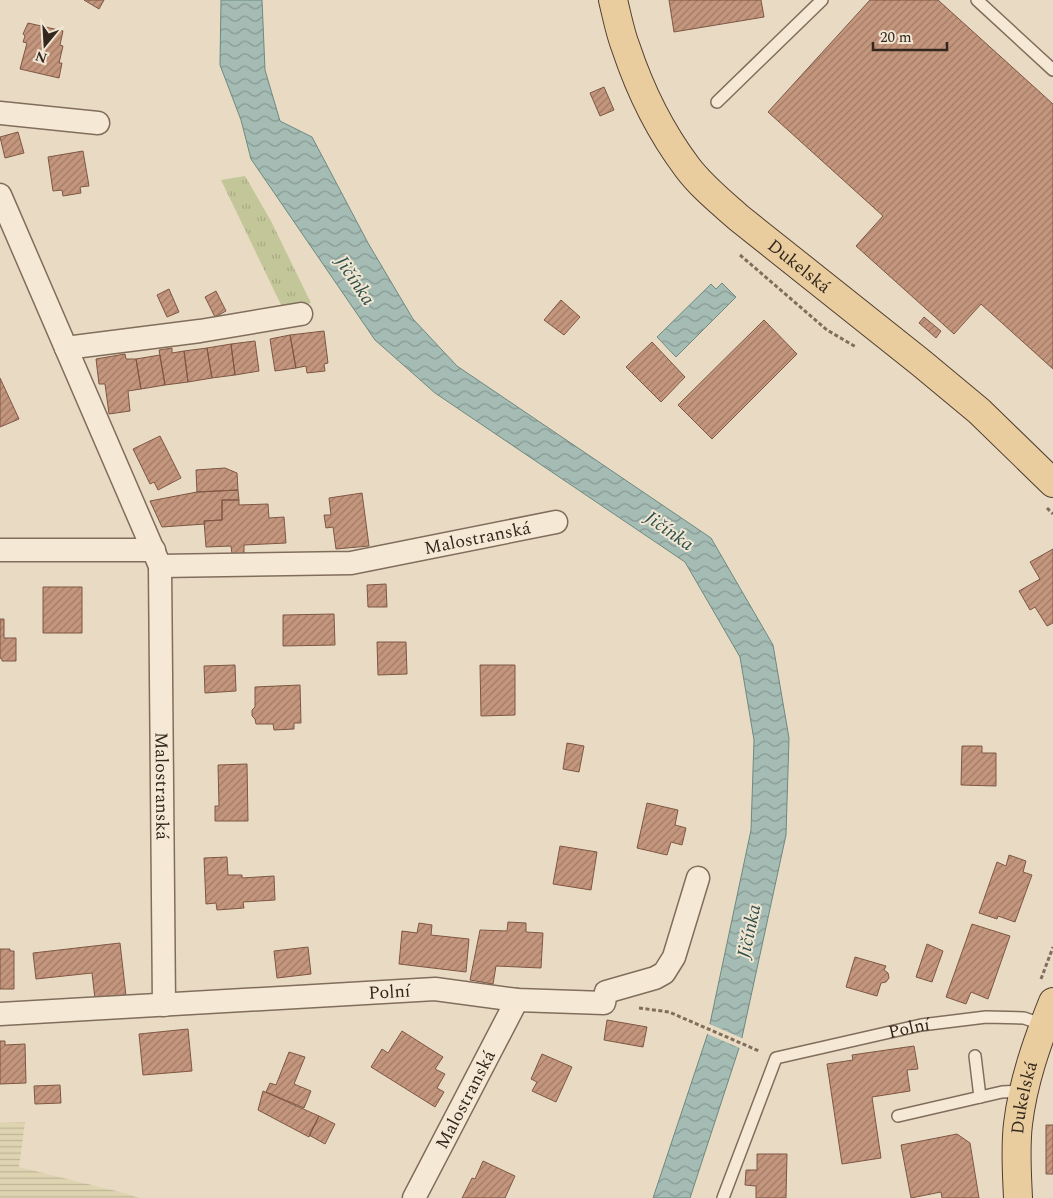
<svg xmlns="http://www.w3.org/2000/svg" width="1053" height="1198" font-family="Spectral,serif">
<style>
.farmland{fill:url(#farmland-rules)}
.grass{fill:url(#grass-tufts)}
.water{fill:url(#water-waves);stroke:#6d8980}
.pier{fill:#e9dbc3}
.building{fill:url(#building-hatch);stroke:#7e5744}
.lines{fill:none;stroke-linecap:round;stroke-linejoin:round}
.lane-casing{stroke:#816d5c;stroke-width:14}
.street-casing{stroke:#816d5c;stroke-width:25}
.primary-casing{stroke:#503d30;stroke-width:30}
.path{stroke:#816d5c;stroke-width:3;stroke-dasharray:4 2.5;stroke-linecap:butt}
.lane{stroke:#f5e9d5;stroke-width:11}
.street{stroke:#f5e9d5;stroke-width:22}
.primary{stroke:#e9cd9e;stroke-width:28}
.labels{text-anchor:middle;stroke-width:4;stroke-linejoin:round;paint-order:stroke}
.street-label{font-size:18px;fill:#33271e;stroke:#f1e6d2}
.water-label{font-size:19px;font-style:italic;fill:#2f514d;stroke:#f1e6d2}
</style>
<defs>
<pattern id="farmland-rules" width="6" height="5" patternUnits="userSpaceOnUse" patternTransform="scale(1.25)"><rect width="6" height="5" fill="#ded4b1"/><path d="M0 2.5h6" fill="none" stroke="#bfb698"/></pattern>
<pattern id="grass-tufts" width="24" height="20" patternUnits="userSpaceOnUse" patternTransform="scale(1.25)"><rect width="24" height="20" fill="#c3c698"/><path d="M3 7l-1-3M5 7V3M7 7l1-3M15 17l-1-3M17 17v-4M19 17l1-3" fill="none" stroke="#a8aa83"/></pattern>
<pattern id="water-waves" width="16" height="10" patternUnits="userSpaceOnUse" patternTransform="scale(1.25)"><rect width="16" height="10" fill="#a5bcb4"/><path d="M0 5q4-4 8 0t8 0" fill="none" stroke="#879992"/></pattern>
<pattern id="building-hatch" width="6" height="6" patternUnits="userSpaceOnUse" patternTransform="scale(1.25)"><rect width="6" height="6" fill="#c4967d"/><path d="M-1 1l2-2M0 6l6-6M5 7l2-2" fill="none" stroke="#a07a66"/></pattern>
</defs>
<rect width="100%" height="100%" fill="#e9dbc3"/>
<path class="farmland" d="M25 1122 19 1167 124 1193 139 1198H0V1123Z"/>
<path class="grass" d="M245 176 271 221 311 303 283 309 221 180Z"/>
<path class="water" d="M221 0H262L265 70 280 121 312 137 368 243 413 319 457 366 711 538 773 645 789 738 786 835 741 1042 690 1198H653L708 1033 751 830 754 740 740 657 685 562 435 393 375 340 251 159 241 120 220 65Z
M722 283 736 297 676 357 657 337 711 284 716 289Z"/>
<path class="pier" d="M707 1023 744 1039 742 1049 705 1033Z"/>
<path class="building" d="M84 0H104L99 9Z
M669 0H761L764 17 674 32Z
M870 0H938L1053 104V369L981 304 954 334 856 246 883 216 768 112Z
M28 23 63 31 60 45 63 46 59 63H62L59 78 20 69 27 43 23 42 25 36 23 34Z
M604 87 614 110 600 116 590 93Z
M18 132 24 153 5 158 0 137Z
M83 151 89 186 80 187 81 193 63 196 62 190 53 191 48 157Z
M169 289 179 312 167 317 157 295Z
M216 291 226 311 215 317 205 297Z
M561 300 580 317 564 335 544 320Z
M924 317 941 331 936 338 919 323Z
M764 320 797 354 712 439 678 405Z
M324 331 328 363 324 364 325 371 307 373 306 366 296 368 290 335Z
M290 335 296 368 275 371 270 339Z
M255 341 259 371 235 375 231 344Z
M652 342 685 377 661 402 626 367Z
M231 344 235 375 212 378 207 348Z
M172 348V353L184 351 188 382 165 385 159 350Z
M207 348 212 378 188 382 184 351Z
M125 354 126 359H136L141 389 128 391 130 411 109 414 105 384H99L96 359Z
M160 355 165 385 141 389 136 359Z
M0 378 19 419 0 427Z
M160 436 181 478 158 490 154 482 150 484 133 449Z
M225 468 237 473 238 490 197 492 196 470Z
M238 490 239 500H222V520L204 521 205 524 162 527 150 501 197 492Z
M362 493 369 546 336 549 333 527 326 528 324 515H331L329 498Z
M222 500H239V505L268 504 269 518 284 517 286 543 244 545V554H232L231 546 206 547 204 521 222 520Z
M1053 549V623L1047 626 1035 607 1030 610 1019 591 1040 579 1030 562Z
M386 584 387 607H368L367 585Z
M43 587H82V633H43Z
M334 614 335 645 283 646V615Z
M0 619H4V638H16V661H2V659L0 658Z
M377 642H406L407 674 378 675Z
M235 665 236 691 205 693 204 666Z
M480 665H515V715L481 716Z
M300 685 301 723H294V729L274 730 273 724H256L255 719 252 716V710L255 707V687Z
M567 743 584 746 579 772 563 769Z
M962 746H982V753H996V786L961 785Z
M247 764 248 821H215V806H219L218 765Z
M647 803 678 810 675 825 686 828 682 845 671 842 667 855 637 848Z
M560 846 597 852 591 890 553 884Z
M1009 855 1026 861 1023 872 1032 875 1015 922 998 916 997 919 979 913 997 862 1006 866Z
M227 857 228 875H242V878L274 876 275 900 243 902 244 908 217 910 216 903 206 904 204 858Z
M508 922 526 923V932L543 933 541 968 496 966 493 984 470 980 480 930 507 931Z
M419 923 432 925 431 935 469 939 466 972 399 964 402 931 417 933Z
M972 924 1010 936 988 999 971 992 966 1004 946 997Z
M120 943 126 996 95 999 92 973 36 979 33 953Z
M927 944 943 951 932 982 916 977Z
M308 947 311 974 277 978 274 951Z
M0 949H10V951H14V989H0Z
M855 957 886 966 884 970 888 973 889 978 886 982 881 983 877 996 846 987Z
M607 1020 647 1027 643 1047 604 1040Z
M188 1029 192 1071 143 1075 139 1034Z
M402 1031 443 1057 435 1069 445 1074 437 1088 444 1092 435 1107 371 1067 382 1049 388 1053Z
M0 1041H5V1045L25 1044 26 1083 0 1084Z
M914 1046 918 1069 907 1070 910 1091 872 1097 881 1158 842 1164 827 1064 853 1060 852 1055Z
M289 1052 305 1057 294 1084 311 1091 304 1108 266 1092 270 1083 276 1085Z
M542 1054 572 1067 556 1102 532 1091 537 1082 531 1079Z
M60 1085 61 1103 35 1104 34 1086Z
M263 1091 319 1116 309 1137 258 1110Z
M319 1116 335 1124 325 1144 309 1135Z
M1046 1125H1053V1174H1046Z
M957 1134 970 1143 979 1198H942L941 1192 911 1198 901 1145Z
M757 1154H787L786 1198H756V1186L745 1185 746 1170H757Z
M483 1161 515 1176 505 1198H462L472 1178 475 1179Z"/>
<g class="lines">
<defs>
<g id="lane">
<path d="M977 0 1053 70"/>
<path d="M717 102 822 0"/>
<path d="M975 1056 980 1097"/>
<path d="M898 1116 1002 1092 1023 1091"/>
<path id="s1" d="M723 1198 776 1058 921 1025 986 1017 1024 1018 1044 1025"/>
</g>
<g id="street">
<path d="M0 113 98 123"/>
<path id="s2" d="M0 195 160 566 164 1005"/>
<path d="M66 348 200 331 301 314"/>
<path d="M0 550H154"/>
<path id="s3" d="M160 566 351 563 556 522"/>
<path id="s4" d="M0 1014 435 989 517 1000 604 1003 606 992 655 978 664 973 674 957 698 878"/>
<path id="s5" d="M414 1198 517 1000"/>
</g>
<g id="primary">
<path id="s6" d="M613 0C617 16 620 33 626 48 640 90 660 131 687 167 701 186 721 202 739 218L920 362 979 411 1053 483"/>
<path id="s7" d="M1018 1198C1017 1174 1015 1149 1018 1124 1023 1082 1037 1042 1053 1002"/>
</g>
</defs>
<use href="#lane" class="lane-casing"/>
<use href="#street" class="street-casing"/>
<use href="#primary" class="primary-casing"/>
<path class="path" d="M740 255 827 330 856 347
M1047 508 1053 514
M1041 979 1053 947
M639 1008 669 1012 759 1051"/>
<use href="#lane" class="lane"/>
<use href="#street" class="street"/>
<use href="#primary" class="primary"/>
</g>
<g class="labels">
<g class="street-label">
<text dy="6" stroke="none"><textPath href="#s6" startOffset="334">Dukelská</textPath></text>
<text dy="6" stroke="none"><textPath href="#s3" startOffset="320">Malostranská</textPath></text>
<text dy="6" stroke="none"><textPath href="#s2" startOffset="624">Malostranská</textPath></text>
<text dy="6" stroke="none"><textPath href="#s4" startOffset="390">Polní</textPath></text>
<text dy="6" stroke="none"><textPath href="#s1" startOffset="286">Polní</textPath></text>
<text dy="6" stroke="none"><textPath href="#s7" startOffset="101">Dukelská</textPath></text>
<text dy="6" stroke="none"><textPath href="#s5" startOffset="111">Malostranská</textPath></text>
</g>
<g class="water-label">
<text transform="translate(356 280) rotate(56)" y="7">Jičínka</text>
<text transform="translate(670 530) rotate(35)" y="7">Jičínka</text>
<text transform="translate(748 931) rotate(-78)" y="7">Jičínka</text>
</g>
</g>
<g transform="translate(45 45) rotate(198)" stroke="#f1e6d2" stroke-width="4" paint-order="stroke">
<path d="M0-4L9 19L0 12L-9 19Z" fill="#33271e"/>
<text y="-8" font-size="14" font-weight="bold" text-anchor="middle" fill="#33271e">N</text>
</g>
<path d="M873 42v8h74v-8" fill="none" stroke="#33271e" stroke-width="2.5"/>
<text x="880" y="42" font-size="15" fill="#33271e" stroke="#f1e6d2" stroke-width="4" paint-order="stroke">20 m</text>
</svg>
